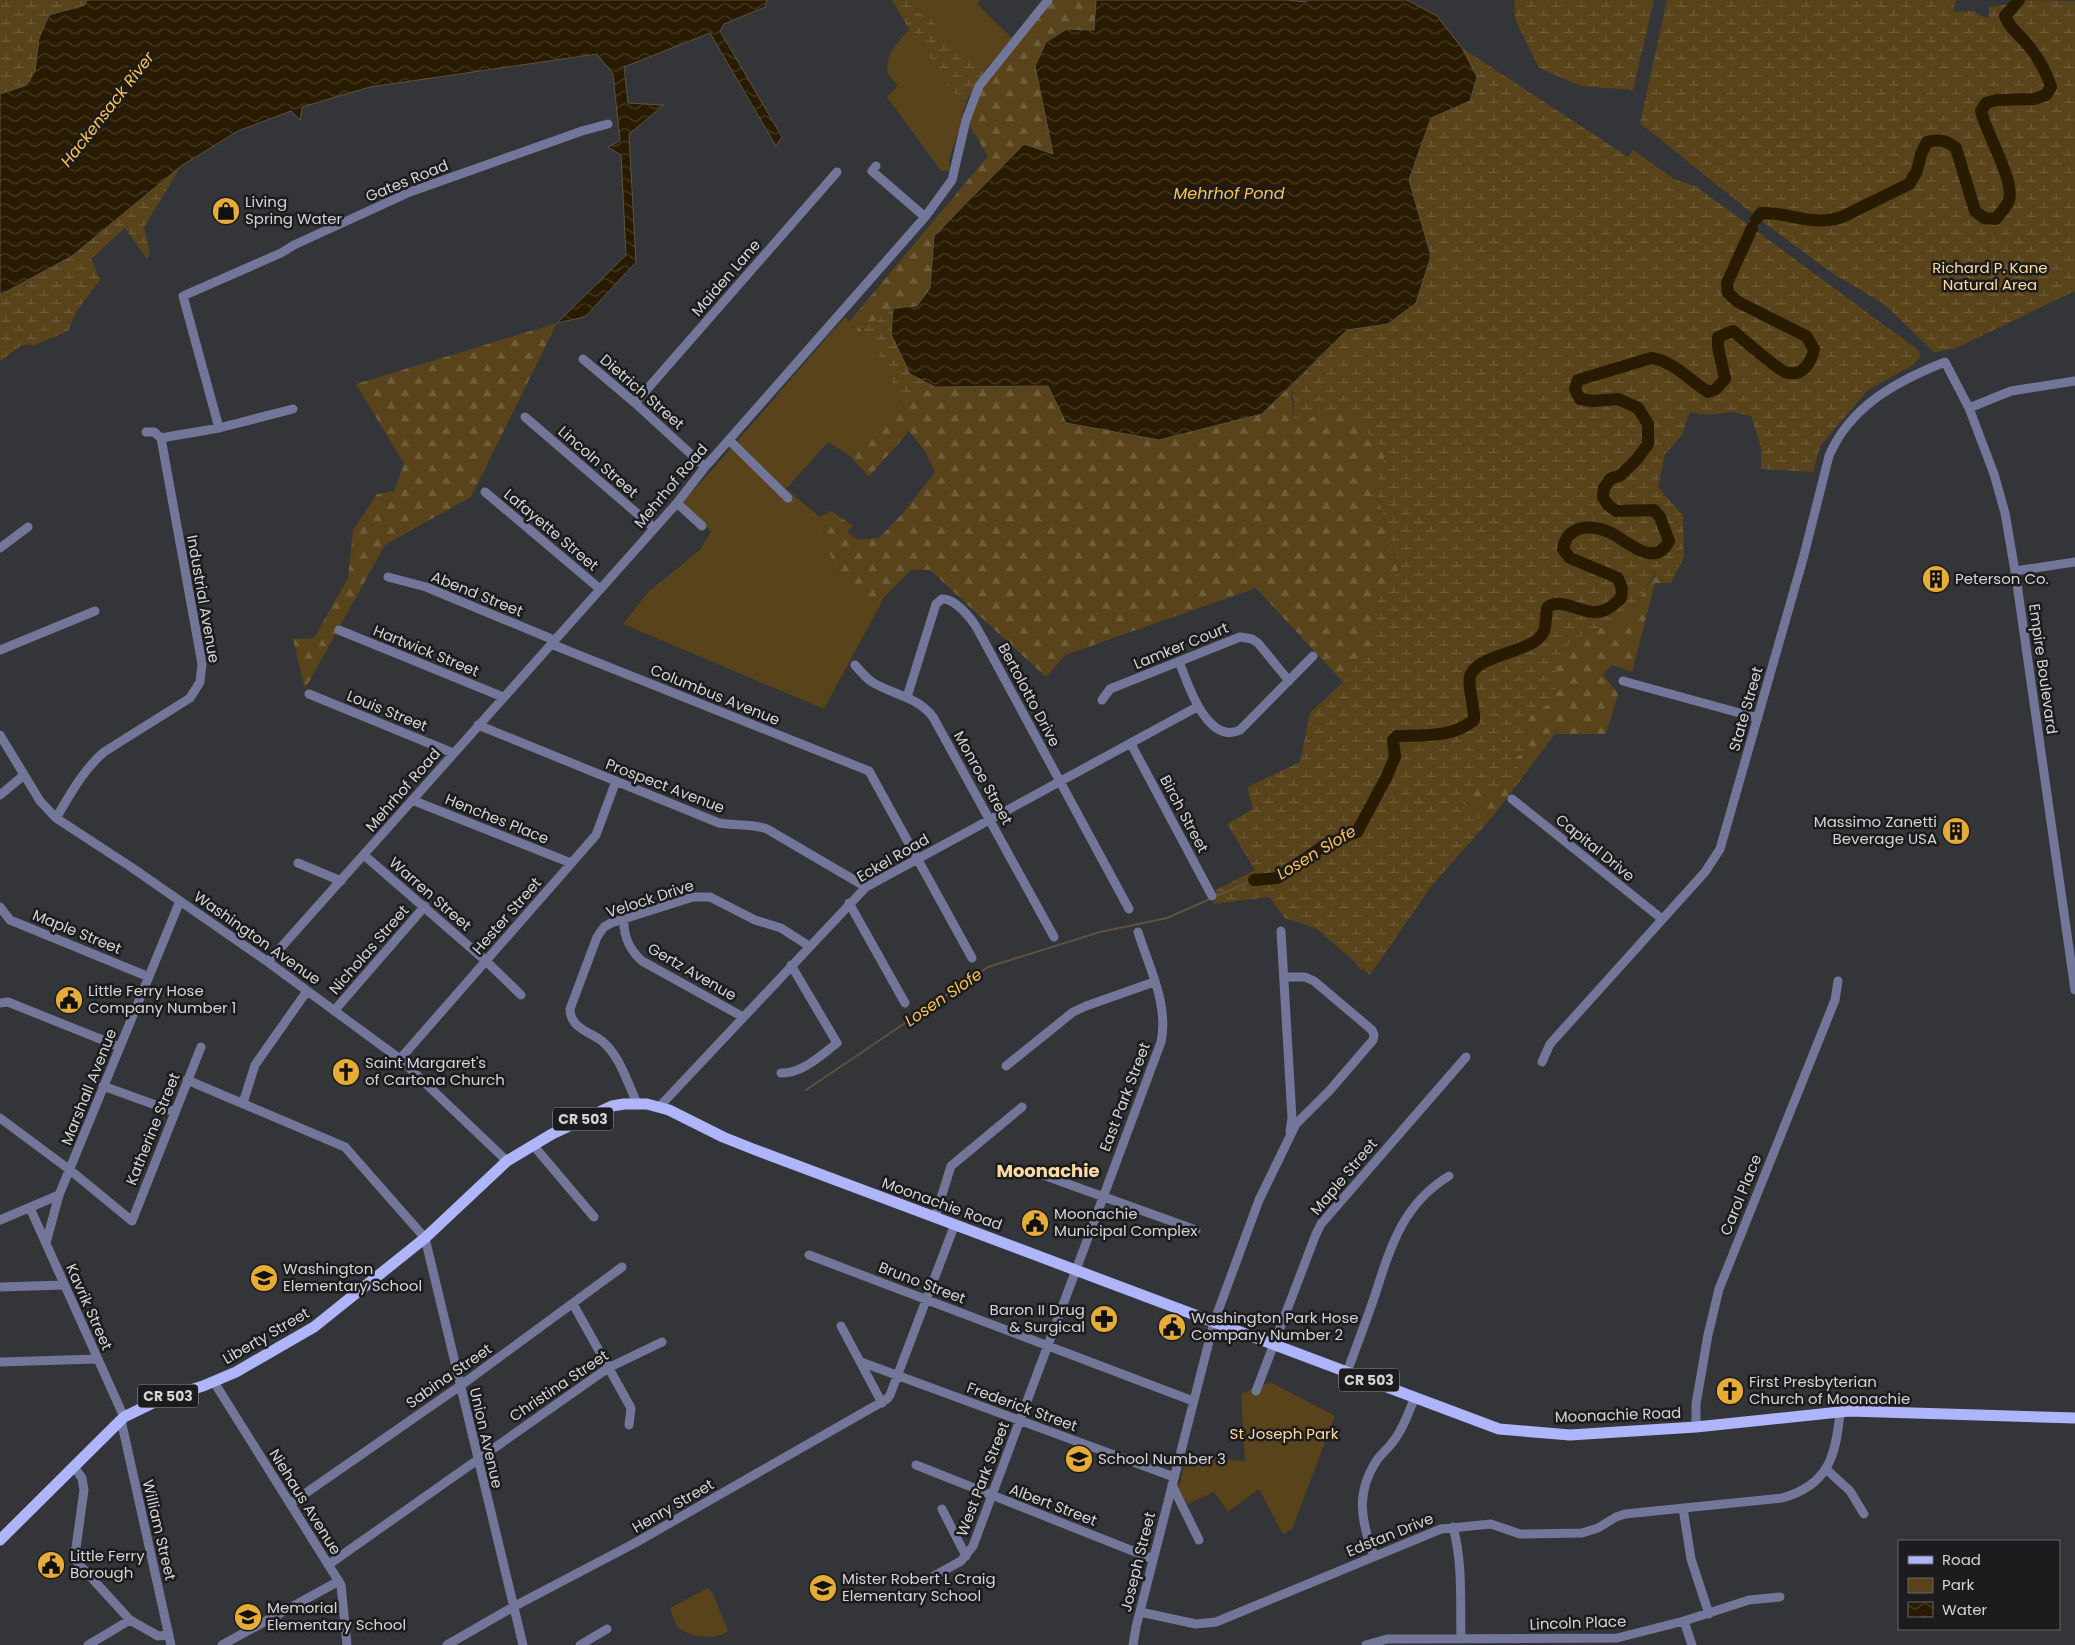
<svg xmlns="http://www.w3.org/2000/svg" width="2075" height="1645" font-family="Poppins,sans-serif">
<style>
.green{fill:#58431a}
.forest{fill:url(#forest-firs)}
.wetland{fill:url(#wetland-marsh)}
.water{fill:url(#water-waves);stroke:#5c5241}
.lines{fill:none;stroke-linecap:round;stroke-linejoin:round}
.stream{stroke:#5c5241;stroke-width:2}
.river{stroke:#291b01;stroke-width:12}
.minor{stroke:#727698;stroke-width:9}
.major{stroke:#aeb5fa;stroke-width:11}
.labels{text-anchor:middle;stroke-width:5;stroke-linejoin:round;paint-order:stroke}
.shield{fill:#1c1c1e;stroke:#9d9d9f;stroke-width:1}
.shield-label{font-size:14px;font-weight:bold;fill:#d4d4d6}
.street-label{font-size:15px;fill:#d4d4d6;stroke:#1c1c1e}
.poi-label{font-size:15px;fill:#d4d4d6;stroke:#1c1c1e;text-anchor:start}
.park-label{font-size:15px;fill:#fedb9d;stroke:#1c1c1e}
.water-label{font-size:16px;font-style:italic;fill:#fec34f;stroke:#1c1c1e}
.quarter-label{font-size:18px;font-weight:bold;fill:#fbdba3;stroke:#1c1c1e}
</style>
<defs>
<pattern id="forest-firs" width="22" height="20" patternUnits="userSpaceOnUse" patternTransform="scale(1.25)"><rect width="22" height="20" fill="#58431a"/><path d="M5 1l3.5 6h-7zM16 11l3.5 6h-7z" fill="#6f5d3b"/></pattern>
<pattern id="wetland-marsh" width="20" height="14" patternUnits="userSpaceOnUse" patternTransform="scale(1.25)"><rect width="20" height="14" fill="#58431a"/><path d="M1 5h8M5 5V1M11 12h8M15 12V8" fill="none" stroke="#6f5d3b"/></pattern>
<pattern id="water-waves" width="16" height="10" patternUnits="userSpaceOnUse" patternTransform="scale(1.25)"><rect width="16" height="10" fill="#291b01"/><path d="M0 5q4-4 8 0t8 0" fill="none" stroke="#473b25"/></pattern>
</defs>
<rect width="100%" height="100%" fill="#343538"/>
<path class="green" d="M911 0H980L977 4 1012 38 987 68 961 53 957 45 942 38C936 25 933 16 919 13Z
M909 30 928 57 935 62 943 77 964 95 969 96C964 106 962 114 960 126 956 144 949 150 949 171H941L887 97 898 85C895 82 891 78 889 75 881 58 899 41 909 30Z
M845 317 876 350 901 401 894 412 850 456 828 442 786 489 820 517 834 568 841 580 863 603 885 596 824 709 623 624 649 591 700 550 711 531 682 503C738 442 790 379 845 317Z
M1270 1382 1335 1416 1292 1529 1283 1534 1259 1489 1228 1512 1214 1492 1188 1504 1173 1483 1180 1484 1186 1455 1245 1461 1241 1394Z
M708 1588 713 1594 728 1631C717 1641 688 1637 678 1627 674 1622 672 1614 670 1608Z"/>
<path class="forest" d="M1048 0H1096L1094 30 1035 66 1053 154 934 236 930 288 917 306 893 308 859 332 849 322 988 156 966 120 979 86Z
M557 323 471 497 385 545 305 689 293 639 314 638 348 578 353 530 377 494 394 491 404 464 356 384Z
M1048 386 1262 414 1291 386 1294 424 1322 413H1349L1386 453 1375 489 1399 568 1371 611 1373 644 1343 682 1256 588 1065 655 1046 677 930 570H911L885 596 863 603 841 580 834 568 820 517 831 511 853 526 847 532 859 540 879 538 903 513 935 472 925 451 909 431 869 477 850 456 894 412 901 401 935 387Z
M1657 571 1661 580 1671 583H1655L1632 672 1613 665 1603 674 1618 694 1606 734H1555L1494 815 1432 885 1392 919 1361 970 1330 933 1285 918 1269 897 1506 766 1525 750 1528 716 1554 701 1558 657 1572 640 1627 617Z"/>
<path class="wetland" d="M0 0H87L85 5 49 15 39 38 35 71 27 85 0 94Z
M892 0H911L919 13C933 16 936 25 942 38L957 45 961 53 987 68 969 96 951 93 935 62 928 57 914 38Z
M1514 0H1654L1633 90 1581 86 1539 68 1515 19Z
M1667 0H1956L1953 12 1974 11 1981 16 1989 18V7L2016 3 2019 0 2075 1V291L1954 349 1934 352 1884 304 1829 271 1763 222 1640 123Z
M1462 48 1628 157 1633 150 1674 179 1697 187 1918 350 1921 356 1913 365 1868 390 1820 446 1813 472 1761 469V447L1751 416 1732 412 1708 415 1690 412 1682 435 1665 454 1658 487 1683 516 1684 557 1671 583 1661 580 1656 571 1627 617 1572 640 1558 657 1554 701 1528 716 1525 750 1507 765 1528 770 1513 788H1471L1464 804 1486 824 1432 885 1370 975 1310 923 1269 897 1213 904 1216 890 1255 870 1227 824 1253 809 1247 787 1300 762 1310 713 1343 682 1373 644 1371 611 1399 568 1375 488 1386 453 1349 413H1322L1294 424V400L1291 386 1347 330 1388 324 1431 256 1409 180 1431 117 1470 101 1477 77Z
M181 166 144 227 150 253 147 259 125 228 91 259 100 280 76 312 68 331 35 345H22L0 361V295L72 256Z
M893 308 891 334 910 374 935 387 901 401 876 350 859 332Z"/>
<path class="water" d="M87 0H767L765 7 724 24 720 31 782 137 776 146 710 33 624 67 628 103 664 105 629 134 636 262 585 317 557 323 626 255 621 155 608 147 620 141 613 74 597 54 370 87 302 107 300 120 291 111 238 131 181 166 72 256 0 295V94L27 85 35 71 39 38 49 15 85 5Z
M1096 0H1288L1306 2 1307 0H1407L1437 16 1462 48 1477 77 1470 101 1431 118 1409 180 1431 256 1416 303 1388 324 1347 330 1262 414 1159 440 1066 423 1048 386 935 387 910 374 891 334 893 308 917 306 930 288 934 236 1024 144 1053 154 1035 66 1046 42 1067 29 1094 30Z"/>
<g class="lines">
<path class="stream" d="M1214 897 1254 880
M806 1090 988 967 1100 932 1167 918 1210 899"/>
<path class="river" d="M1756 219 1761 213C1790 212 1812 227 1842 217L1909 184 1917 171 1921 154 1927 142C1939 139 1946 140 1956 148L1975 211 1984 218 1996 219C2000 213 2007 207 2009 200 2015 181 1986 133 1981 111L1986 103 1997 100 2034 99 2046 95 2051 87C2047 73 2038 58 2029 46 2020 35 2010 29 2005 16L2019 0
M1254 880 1277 878 1325 845 1357 832 1386 778 1395 757 1393 740 1397 736C1424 735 1452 738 1474 720 1475 708 1466 682 1471 674 1483 652 1535 653 1544 631 1546 625 1546 615 1547 608 1560 594 1586 619 1605 610 1611 608 1616 602 1621 598L1622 589 1618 578 1570 558 1563 549C1567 525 1590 524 1609 532 1627 540 1654 570 1669 541L1660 517 1654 510 1616 511 1608 505 1603 497 1604 488 1610 479 1621 475 1637 459 1648 444V424L1638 408 1618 399 1593 401 1580 399 1575 389 1578 380 1651 358C1674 361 1689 380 1708 392L1716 389 1725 379 1718 347V337L1733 331C1742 338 1778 370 1785 372 1802 378 1811 363 1814 349L1806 336 1738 302 1728 293 1727 283 1752 228"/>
<path class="minor" d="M876 166 872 171 925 217
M583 359 635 403 705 467
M635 403 837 172
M1969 408 2011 391 2075 381
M525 417 654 528
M219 428 183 296 281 253 294 245 410 192 582 131 608 124
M161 438 219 428 293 409
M729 440 788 498
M485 492 600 589
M677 503 702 526
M0 548 28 527
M2015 571 2075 562
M388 577 426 587 554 640
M339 630 503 697
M551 644 869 771 972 958
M0 650 95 611
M1179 661C1187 682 1207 746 1240 730L1313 656
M855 665C860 671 865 677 872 682 893 695 917 696 933 717L1054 937
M1623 681 1758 718
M309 694 453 753
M907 697 936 604 942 599C955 598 972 619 978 630L1129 909
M1102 700 1110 689 1240 637 1252 639 1258 643 1289 681
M478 725 719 823C735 826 751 823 767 829L866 887
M0 735 40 801 56 818 131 867 268 962 400 1059 507 1161
M1131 744 1212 896
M0 795 24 775
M1512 799 1662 919
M412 800 571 863
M56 818C70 795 83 770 104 752L190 698 200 682 202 664 161 438 154 432H146
M364 855 486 961 521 995
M298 863 341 881
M849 903 905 1003
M0 907 10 920 149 977
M624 918C623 936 629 949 642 961L743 1017
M1281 931 1292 1118 1290 1132
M268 962 677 503 705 467 925 217 952 180 966 120 979 86 1048 0
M0 1003 8 1002 120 1047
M334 1011 425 906
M400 1059 596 835 616 781
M1542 1062 1550 1044 1705 872 1720 849 1803 559 1829 456C1850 406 1897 381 1945 362L1969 408 1994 474 2005 513 2016 577 2075 990
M1006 1066 1073 1012 1086 1006 1154 982
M781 1073C803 1073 820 1056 837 1043L791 965
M187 1080 345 1147 425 1238 523 1645
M103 1086 175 1112
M243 1103 255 1065 307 991
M637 1103C627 1082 620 1056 602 1041 590 1032 570 1028 570 1009L597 937 604 927 611 923 693 897H710L755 920 781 928 809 946
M660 1106 866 887 1197 707
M0 1118 70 1170 132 1221 201 1047
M533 1145 594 1217
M1029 1170 1196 1230
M30 1208 124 1417
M935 1217 951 1166 1022 1107
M0 1220 59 1195 180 901
M46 1243 59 1195
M809 1255 1193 1401
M0 1287 64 1285
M573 1304 631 1408 629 1425
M841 1326 882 1403
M0 1362 98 1359
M861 1362 1174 1477
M1347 1372C1357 1345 1367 1319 1376 1292 1391 1245 1404 1203 1449 1176
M214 1382 341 1585 347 1645
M1256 1391 1316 1234 1321 1224 1466 1057
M121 1420 171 1645
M1696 1427V1404L1708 1335 1719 1289 1835 1000 1838 981
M916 1465 1153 1559
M74 1467 82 1478 84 1490 75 1555 77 1562 130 1620
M1826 1469 1850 1491 1864 1514
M1172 1485 1199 1540
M290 1504 460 1386 622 1267
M1683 1508 1691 1559 1709 1614
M942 1509 966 1556
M1453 1527C1463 1563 1460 1602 1461 1638
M1374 1556C1361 1521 1355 1493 1377 1460 1383 1452 1392 1445 1397 1436 1405 1424 1409 1411 1415 1397
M328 1565 608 1368 662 1342
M934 1576 961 1561 973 1546 1161 1042C1169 1005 1149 967 1138 932
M1140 1612 1196 1624 1216 1622 1441 1529 1491 1524 1520 1534 1582 1533 1598 1528 1616 1517 1625 1514 1782 1498C1829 1485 1836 1455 1840 1412
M1684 1621 1692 1645
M88 1645 130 1620 158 1636 169 1635
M222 1645 339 1581
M447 1645 513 1607 635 1543 887 1399 890 1395 955 1224
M580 1645 607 1629
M1133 1645 1136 1627 1214 1322 1259 1200 1296 1124 1330 1090 1373 1040 1374 1035 1372 1030 1314 981 1305 977H1284
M1366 1645 1387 1639 1617 1638 1684 1621 1749 1600 1780 1597"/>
<path class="major" d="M0 1540 124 1417 161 1399 203 1386 236 1372 314 1327 425 1238 507 1161 552 1134 612 1106 624 1104H647L669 1110 723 1137 753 1149 1499 1429 1570 1435 1696 1427 1849 1411 2075 1418"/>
</g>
<defs>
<symbol id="shop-disc" viewBox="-11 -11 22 22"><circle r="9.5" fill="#e6ac36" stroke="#1c1c1e"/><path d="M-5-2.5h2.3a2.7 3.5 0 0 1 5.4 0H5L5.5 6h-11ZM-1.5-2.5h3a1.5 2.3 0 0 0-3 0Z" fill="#111"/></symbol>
<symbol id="building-disc" viewBox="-11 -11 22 22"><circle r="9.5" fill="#e6ac36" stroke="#1c1c1e"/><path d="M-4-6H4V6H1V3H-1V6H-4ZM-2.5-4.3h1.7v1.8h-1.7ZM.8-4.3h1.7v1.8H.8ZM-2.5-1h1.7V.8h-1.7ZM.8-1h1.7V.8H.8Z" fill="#111"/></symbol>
<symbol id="civic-disc" viewBox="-11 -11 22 22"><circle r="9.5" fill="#e6ac36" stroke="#1c1c1e"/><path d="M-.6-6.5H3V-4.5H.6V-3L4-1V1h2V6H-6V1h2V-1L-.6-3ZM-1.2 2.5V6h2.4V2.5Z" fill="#111"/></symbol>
<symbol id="church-disc" viewBox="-11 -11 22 22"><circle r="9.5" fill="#e6ac36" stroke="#1c1c1e"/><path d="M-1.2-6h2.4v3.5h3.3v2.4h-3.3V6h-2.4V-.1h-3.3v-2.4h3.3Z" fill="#111"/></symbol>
<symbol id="school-disc" viewBox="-11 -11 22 22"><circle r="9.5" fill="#e6ac36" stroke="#1c1c1e"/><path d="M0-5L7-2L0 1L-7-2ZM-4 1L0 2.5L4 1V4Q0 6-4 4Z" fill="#111"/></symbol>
<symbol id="pharmacy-disc" viewBox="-11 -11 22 22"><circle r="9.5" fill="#e6ac36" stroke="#1c1c1e"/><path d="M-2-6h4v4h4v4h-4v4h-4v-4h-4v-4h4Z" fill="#111"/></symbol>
</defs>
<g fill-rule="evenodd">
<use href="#shop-disc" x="210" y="195" width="32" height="32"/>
<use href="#building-disc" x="1920" y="563" width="32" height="32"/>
<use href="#building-disc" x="1940" y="815" width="32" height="32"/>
<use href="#civic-disc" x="53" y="984" width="32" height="32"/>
<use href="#church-disc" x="330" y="1056" width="32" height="32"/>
<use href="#civic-disc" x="1019" y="1207" width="32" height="32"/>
<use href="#school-disc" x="248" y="1262" width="32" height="32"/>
<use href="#pharmacy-disc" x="1088" y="1303" width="32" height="32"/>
<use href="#civic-disc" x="1156" y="1311" width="32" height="32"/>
<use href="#church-disc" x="1714" y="1375" width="32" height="32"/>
<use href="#school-disc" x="1063" y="1443" width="32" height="32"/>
<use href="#civic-disc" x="35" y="1549" width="32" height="32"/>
<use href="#school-disc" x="807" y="1572" width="32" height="32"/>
<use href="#school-disc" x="232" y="1601" width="32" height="32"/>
</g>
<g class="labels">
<g class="shield">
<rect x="553" y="1107.5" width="60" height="23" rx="4"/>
<rect x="1339" y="1368.5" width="60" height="23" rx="4"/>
<rect x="138" y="1384.5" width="60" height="23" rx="4"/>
</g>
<g class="shield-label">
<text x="583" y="1124">CR 503</text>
<text x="1369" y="1385">CR 503</text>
<text x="168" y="1401">CR 503</text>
</g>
<g class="street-label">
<text transform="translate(407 181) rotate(-22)" y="5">Gates Road</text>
<text transform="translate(726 278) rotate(-49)" y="5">Maiden Lane</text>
<text transform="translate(642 392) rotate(41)" y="5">Dietrich Street</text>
<text transform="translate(598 462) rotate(41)" y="5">Lincoln Street</text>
<text transform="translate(671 486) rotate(-50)" y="5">Mehrhof Road</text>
<text transform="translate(551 530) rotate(40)" y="5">Lafayette Street</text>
<text transform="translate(477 594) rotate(22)" y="5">Abend Street</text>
<text transform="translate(203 599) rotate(80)" y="5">Industrial Avenue</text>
<text transform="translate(1181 646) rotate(-22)" y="5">Lamker Court</text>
<text transform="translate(426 651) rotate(22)" y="5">Hartwick Street</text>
<text transform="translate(2043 669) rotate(82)" y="5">Empire Boulevard</text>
<text transform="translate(715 695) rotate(22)" y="5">Columbus Avenue</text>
<text transform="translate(1029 695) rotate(62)" y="5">Bertolotto Drive</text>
<text transform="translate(1746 709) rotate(-74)" y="5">State Street</text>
<text transform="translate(387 711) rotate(22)" y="5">Louis Street</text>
<text transform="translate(983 778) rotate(61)" y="5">Monroe Street</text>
<text transform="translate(665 786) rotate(21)" y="5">Prospect Avenue</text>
<text transform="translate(403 790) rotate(-49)" y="5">Mehrhof Road</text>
<text transform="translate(1184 814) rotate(62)" y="5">Birch Street</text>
<text transform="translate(497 819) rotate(22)" y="5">Henches Place</text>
<text transform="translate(1595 848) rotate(39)" y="5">Capital Drive</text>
<text transform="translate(893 858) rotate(-30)" y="5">Eckel Road</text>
<text transform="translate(430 894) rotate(41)" y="5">Warren Street</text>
<text transform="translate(650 899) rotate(-18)" y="5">Velock Drive</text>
<text transform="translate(507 916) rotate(-49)" y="5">Hester Street</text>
<text transform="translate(77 932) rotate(22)" y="5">Maple Street</text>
<text transform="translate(257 938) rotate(35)" y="5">Washington Avenue</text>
<text transform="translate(369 950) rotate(-49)" y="5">Nicholas Street</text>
<text transform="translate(692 972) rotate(30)" y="5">Gertz Avenue</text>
<text transform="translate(89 1087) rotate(-68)" y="5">Marshall Avenue</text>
<text transform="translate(1125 1097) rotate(-69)" y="5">East Park Street</text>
<text transform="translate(153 1129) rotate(-68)" y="5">Katherine Street</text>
<text transform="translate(1344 1177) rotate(-50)" y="5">Maple Street</text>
<text transform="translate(1741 1195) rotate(-68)" y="5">Carol Place</text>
<text transform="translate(942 1204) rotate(20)" y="5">Moonachie Road</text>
<text transform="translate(922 1283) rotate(21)" y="5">Bruno Street</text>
<text transform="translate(89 1307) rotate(66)" y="5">Kavrik Street</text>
<text transform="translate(266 1336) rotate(-30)" y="5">Liberty Street</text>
<text transform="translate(449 1376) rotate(-35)" y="5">Sabina Street</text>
<text transform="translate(559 1386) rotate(-34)" y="5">Christina Street</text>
<text transform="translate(1022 1407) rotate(20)" y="5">Frederick Street</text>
<text transform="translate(1618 1415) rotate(-2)" y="5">Moonachie Road</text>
<text transform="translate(486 1438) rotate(77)" y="5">Union Avenue</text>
<text transform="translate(983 1479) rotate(-69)" y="5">West Park Street</text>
<text transform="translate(305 1502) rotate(58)" y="5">Niehaus Avenue</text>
<text transform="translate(1053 1505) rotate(21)" y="5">Albert Street</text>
<text transform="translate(673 1506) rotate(-30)" y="5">Henry Street</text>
<text transform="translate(159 1530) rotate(77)" y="5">William Street</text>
<text transform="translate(1390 1535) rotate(-22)" y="5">Edstan Drive</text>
<text transform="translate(1138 1562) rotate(-76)" y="5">Joseph Street</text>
<text transform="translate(1578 1623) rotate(-2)" y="5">Lincoln Place</text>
</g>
<g class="poi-label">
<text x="245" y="207">Living<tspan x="245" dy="17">Spring Water</tspan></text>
<text x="1955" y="584">Peterson Co.</text>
<text x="1937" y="827" text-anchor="end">Massimo Zanetti<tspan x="1937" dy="17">Beverage USA</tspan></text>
<text x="88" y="996">Little Ferry Hose<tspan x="88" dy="17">Company Number 1</tspan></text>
<text x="365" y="1068">Saint Margaret's<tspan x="365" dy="17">of Cartona Church</tspan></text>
<text x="1054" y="1219">Moonachie<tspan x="1054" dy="17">Municipal Complex</tspan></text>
<text x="283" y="1274">Washington<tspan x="283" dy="17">Elementary School</tspan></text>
<text x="1085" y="1315" text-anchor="end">Baron II Drug<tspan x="1085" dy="17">&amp; Surgical</tspan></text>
<text x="1191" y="1323">Washington Park Hose<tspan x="1191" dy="17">Company Number 2</tspan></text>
<text x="1749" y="1387">First Presbyterian<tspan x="1749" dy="17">Church of Moonachie</tspan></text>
<text x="1098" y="1464">School Number 3</text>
<text x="70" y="1561">Little Ferry<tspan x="70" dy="17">Borough</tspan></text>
<text x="842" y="1584">Mister Robert L Craig<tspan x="842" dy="17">Elementary School</tspan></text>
<text x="267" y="1613">Memorial<tspan x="267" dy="17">Elementary School</tspan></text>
</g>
<g class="park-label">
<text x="1990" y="273">Richard P. Kane<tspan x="1990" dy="17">Natural Area</tspan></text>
<text x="1284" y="1439">St Joseph Park</text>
</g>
<g class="water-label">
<text transform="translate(107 109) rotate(-52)" y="6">Hackensack River</text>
<text x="1229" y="199">Mehrhof Pond</text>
<text transform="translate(1316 852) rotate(-31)" y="6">Losen Slofe</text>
<text transform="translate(943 997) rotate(-34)" y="6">Losen Slofe</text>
</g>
<g class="quarter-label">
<text x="1048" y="1177">Moonachie</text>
</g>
</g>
<rect x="1898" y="1540" width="162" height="90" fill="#1c1c1e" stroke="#666668"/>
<rect x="1908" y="1556" width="25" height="8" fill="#aeb5fa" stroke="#666668"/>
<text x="1942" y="1565" font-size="15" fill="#d4d4d6">Road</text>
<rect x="1908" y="1578" width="25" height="15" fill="#58431a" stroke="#666668"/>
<text x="1942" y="1590" font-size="15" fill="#d4d4d6">Park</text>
<rect x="1908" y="1602" width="25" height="15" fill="url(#water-waves)" stroke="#666668"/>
<text x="1942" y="1615" font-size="15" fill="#d4d4d6">Water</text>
</svg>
